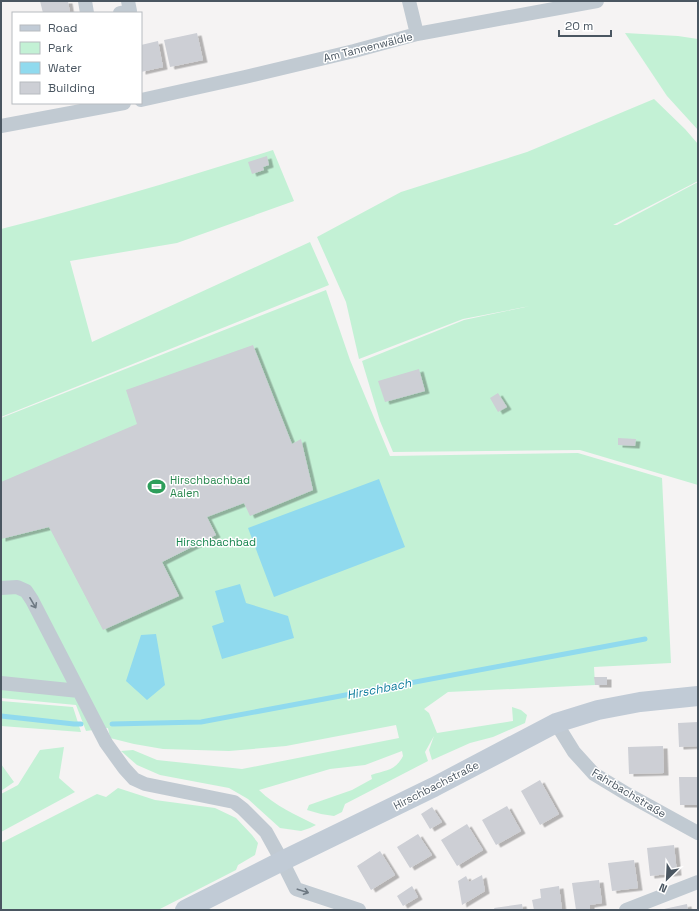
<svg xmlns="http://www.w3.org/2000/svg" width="699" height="911" font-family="'Space Grotesk',sans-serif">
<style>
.green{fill:#c3f1d5}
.water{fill:#90daee}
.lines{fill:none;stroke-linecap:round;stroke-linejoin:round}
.stream{stroke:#90daee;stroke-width:5}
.building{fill:#cdcfd5;filter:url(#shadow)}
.street{stroke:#c1cad2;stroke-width:14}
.secondary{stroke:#c1cbd6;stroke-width:20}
.oneway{stroke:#6e7983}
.labels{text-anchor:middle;stroke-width:3;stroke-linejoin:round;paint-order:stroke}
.street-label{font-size:11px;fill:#4a5661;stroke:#fff}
.leisure-label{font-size:11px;fill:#27864d;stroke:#fff;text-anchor:start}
.park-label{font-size:11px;fill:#17864f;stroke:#fff}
.water-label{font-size:12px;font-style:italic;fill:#0c7c9b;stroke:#fff}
</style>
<defs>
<filter id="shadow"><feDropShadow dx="4.5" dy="2.5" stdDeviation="0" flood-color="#0004"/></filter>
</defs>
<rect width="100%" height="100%" fill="#f5f3f3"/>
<path class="green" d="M625 33 678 36 698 39V130L667 96Z
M654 99 685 129 698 144V181L613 225H617L698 182V485L580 450 393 452 380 421 362 361 464 320 530 306 463 319 359 359 346 302 317 237 401 192 527 152Z
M273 150 294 201 177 243 70 261 92 342 310 242 329 285 1 417V229C93 206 183 178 273 150Z
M326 290 350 360 390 456 578 453 662 478 671 663 594 667 595 685 448 692 424 709 429 713 437 733 513 721 512 707 521 710 527 715 525 723 493 737 470 743 432 760 429 750 434 736 425 752 428 761 345 804 342 812 334 816 321 814 307 810 309 805 352 790 372 779 371 775C386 770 395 771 403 756L402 751 365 765 330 769 259 790C275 806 296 815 316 825L310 828 301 831 280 828 248 799 229 788 160 775 137 765 121 751 133 750 157 760 242 769 399 738 396 725 286 746 229 751 163 749 134 744 110 738 108 728 86 731 76 705 1 698V418Z
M1 701 73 707 81 732 1 726Z
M64 747 59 778 75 792 1 832V794L18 785 40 750Z
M1 764 14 782 1 791Z
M118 788 155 800 215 808 236 818 252 835 258 843 255 855 238 865 236 870 158 910H1V843L97 794 106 797Z"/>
<path class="water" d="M379 479 405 547 274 597 248 528Z
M240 584 246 603 288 616 294 638 222 659 212 626 224 622 215 591Z
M156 634 165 685 147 700 126 681 141 635Z"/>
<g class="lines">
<path class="stream" d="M1 716 74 724H81
M112 724 201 722 645 639"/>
</g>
<path class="building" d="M40 1H68L70 13H43Z
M197 33 203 60 170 67 164 40Z
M158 41 163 67 141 72V45Z
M267 156 269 165 263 167 264 170 252 174 248 162Z
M253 345 292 444 301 439 313 490 250 516 244 503 207 517 216 535 162 562 179 596 103 630 49 527 1 539V482L137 424 126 390Z
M419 369 425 391 385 402 378 381Z
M498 393 507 407 498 412 490 398Z
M618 438 636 439 635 446 618 445Z
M594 677H607V685H595Z
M698 722V746L679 747 678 723Z
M663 746 664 773 629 774 628 747Z
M679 777H698V805H680Z
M540 780 559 814 540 825 521 791Z
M507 806 521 831 496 845 482 820Z
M432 807 442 822 430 829 421 814Z
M467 824 483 850 457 866 441 840Z
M418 834 432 855 410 868 397 847Z
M674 845 677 873 650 876 647 848Z
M380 851 395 875 371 890 357 866Z
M634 860 638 888 612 891 608 863Z
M482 875 485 891 462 905 458 881 466 876 469 882Z
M599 880 602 903 590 905V910H576L572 883Z
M412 886 418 897 403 906 397 896Z
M559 886 562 910H534L532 900 541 898 540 889Z
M522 904 523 910H495L494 908Z
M687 904 688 910H664V909Z"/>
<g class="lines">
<path class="street" d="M85 1 87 13
M409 1 417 34
M120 13 130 11 128 1
M141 100 245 77 354 51 417 34 597 1
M1 126 124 103
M1 588 17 587 26 591 32 600 106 743 124 768 134 779 145 784 234 802 243 809 266 832 282 861 296 889 359 910
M1 683 79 691
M556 723 574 752 594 774 627 794 698 833
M626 910 698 882"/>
<path class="secondary" d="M185 910 282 861 434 787 556 723 598 710 640 702 698 696"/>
</g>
<defs><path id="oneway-shaft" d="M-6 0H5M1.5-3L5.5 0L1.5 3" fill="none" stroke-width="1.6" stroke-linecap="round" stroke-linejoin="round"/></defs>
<g class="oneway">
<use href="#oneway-shaft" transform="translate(33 603) rotate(60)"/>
<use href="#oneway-shaft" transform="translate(303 891) rotate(18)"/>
</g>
<defs>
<symbol id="stadium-bare" viewBox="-9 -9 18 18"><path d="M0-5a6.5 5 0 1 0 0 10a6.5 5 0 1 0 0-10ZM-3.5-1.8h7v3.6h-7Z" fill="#2e9e5b" stroke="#fff" stroke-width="2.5" paint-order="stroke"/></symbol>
</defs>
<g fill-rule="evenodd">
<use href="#stadium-bare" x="144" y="474" width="25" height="25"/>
</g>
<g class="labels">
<g class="street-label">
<text transform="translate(368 47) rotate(-14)" y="4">Am Tannenwäldle</text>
<text transform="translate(436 785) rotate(-27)" y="4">Hirschbachstraße</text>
<text transform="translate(629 793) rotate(31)" y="4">Fahrbachstraße</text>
</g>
<g class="leisure-label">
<text x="170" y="484">Hirschbachbad<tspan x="170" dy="13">Aalen</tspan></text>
</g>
<g class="park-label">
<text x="216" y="546">Hirschbachbad</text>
</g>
<g class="water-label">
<text transform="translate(379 689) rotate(-11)" y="4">Hirschbach</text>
</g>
</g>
<rect width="699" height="911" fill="none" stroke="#4a5661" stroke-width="4"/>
<rect x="12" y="12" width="130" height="92" fill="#ffffff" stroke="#b7bbc0"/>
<rect x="20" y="25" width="20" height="6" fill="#c1cbd6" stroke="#b7bbc0"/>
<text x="48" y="32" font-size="12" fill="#4a5661">Road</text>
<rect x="20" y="42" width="20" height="12" fill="#c3f1d5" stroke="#b7bbc0"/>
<text x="48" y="52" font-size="12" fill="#4a5661">Park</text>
<rect x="20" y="62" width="20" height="12" fill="#90daee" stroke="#b7bbc0"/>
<text x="48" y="72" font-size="12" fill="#4a5661">Water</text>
<rect x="20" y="82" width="20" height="12" fill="#cdcfd5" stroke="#b7bbc0"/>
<text x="48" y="92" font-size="12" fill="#4a5661">Building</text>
<g transform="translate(667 879) rotate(204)" stroke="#ffffff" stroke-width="3" paint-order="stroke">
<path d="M0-3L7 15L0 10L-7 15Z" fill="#4a5661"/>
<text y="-6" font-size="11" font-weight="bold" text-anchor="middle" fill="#4a5661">N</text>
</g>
<path d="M559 30v6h52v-6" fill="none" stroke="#4a5661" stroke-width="2"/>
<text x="565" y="30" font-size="12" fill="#4a5661" stroke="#ffffff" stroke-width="3" paint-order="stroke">20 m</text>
</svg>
